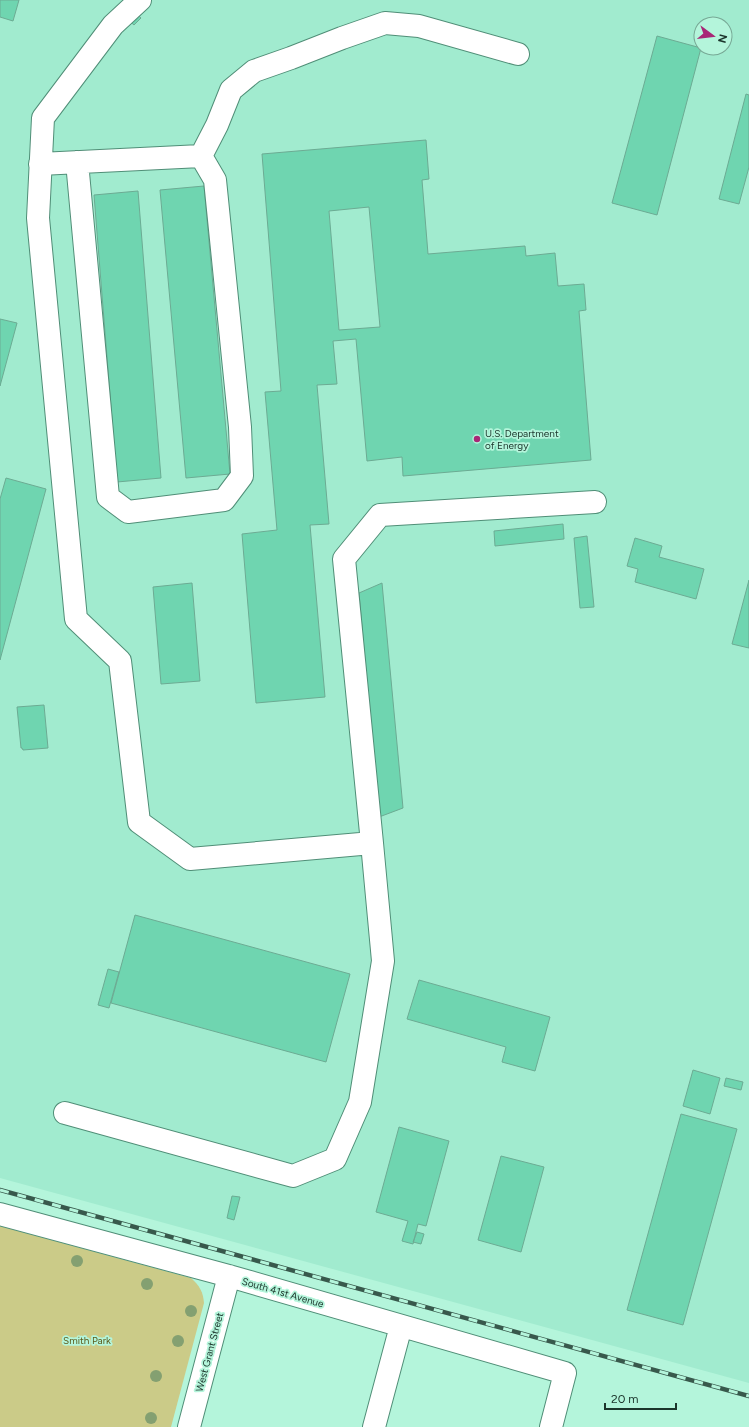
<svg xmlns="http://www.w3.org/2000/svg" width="749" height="1427" font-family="Figtree,sans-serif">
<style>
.built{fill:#a1ebcf;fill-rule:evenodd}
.green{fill:#cbcb88}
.building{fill:#6fd5b0;stroke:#6cab93;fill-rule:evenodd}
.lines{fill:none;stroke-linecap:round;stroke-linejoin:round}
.minor-casing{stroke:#508e77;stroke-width:24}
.minor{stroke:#fff;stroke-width:22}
.rail-casing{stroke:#38594c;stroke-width:4.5}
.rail{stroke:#b4f5db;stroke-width:3;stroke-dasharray:9;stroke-linecap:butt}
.tree{fill:#84a071}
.poi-dot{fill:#a82776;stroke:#b4f5db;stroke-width:1.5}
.labels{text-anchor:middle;stroke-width:3.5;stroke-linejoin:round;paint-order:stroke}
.poi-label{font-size:10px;fill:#1b352b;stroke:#b4f5db;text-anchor:start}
.street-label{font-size:10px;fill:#1b352b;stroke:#b4f5db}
.park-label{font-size:10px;fill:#5c5a1a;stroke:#b4f5db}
</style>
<rect width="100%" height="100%" fill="#b4f5db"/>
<path class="built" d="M0 0H749V1383L0 1178ZM701 24H725V48H701Z"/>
<path class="green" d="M0 1226 191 1278C200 1286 203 1292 204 1303L171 1427H0Z"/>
<path class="building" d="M0 0H19L13 21 0 17Z
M133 10 141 18 134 25 125 17Z
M657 36 701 48 657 215 612 203Z
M746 94 749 95V167L739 204 719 199Z
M426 140 429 179 422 180 428 254 525 246 526 256 555 253 558 286 584 284 586 310 579 311 591 460 403 476 402 457 367 461 356 339 333 341 337 384 317 385 329 524 310 525 325 697 256 703 242 534 277 530 265 392 281 391 262 154ZM369 207 380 327 339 330 329 211Z
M204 186 230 474 186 478 160 190Z
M138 191 161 478 117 482 94 195Z
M0 319 17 323 0 386Z
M6 478 46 489 0 660V499Z
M563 524 564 539 495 546 494 531Z
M587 536 594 607 580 608 574 538Z
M635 538 662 546 659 557 704 569 696 599 635 582 638 569 627 566Z
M749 580V648L732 644Z
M192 583 200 681 161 684 153 587Z
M382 583 403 808 379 817 359 593Z
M44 705 48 748 23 750 22 748H21L17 707Z
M135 915 350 974 326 1062 111 1003Z
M108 969 119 972 109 1008 98 1005Z
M419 980 550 1017 535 1071 502 1062 506 1047 407 1019Z
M693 1070 720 1078 710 1114 683 1106Z
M726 1078 743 1082 741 1090 724 1086Z
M681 1114 737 1129 683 1325 627 1310Z
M399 1127 449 1141 426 1226 418 1224 413 1244 402 1241 408 1221 376 1212Z
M501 1156 544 1167 521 1252 478 1240Z
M232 1196 240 1197 234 1220 227 1218Z
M417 1232 424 1234 421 1244 413 1242Z"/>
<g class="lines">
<defs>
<path id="minor" d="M140 0 113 25 43 118 38 218 76 619 120 661 139 822 190 859 372 843 344 559 380 515 595 502
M77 162 108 497 128 512 224 500 242 476 240 427 215 180 201 156
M40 164 201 156 217 125 231 90 254 71 291 58 342 38 385 23 419 26 518 54
M65 1113 293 1176 335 1159 360 1102 383 961 372 843
M0 1214 229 1276 565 1373 551 1427
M189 1427 229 1276
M374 1427 401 1326"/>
</defs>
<use href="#minor" class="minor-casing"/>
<use href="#minor" class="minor"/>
<defs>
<path id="rail" d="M0 1190 749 1396"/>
</defs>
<use href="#rail" class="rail-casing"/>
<use href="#rail" class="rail"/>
</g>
<g class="tree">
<circle cx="77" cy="1261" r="6"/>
<circle cx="147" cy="1284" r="6"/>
<circle cx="191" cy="1311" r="6"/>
<circle cx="178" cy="1341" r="6"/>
<circle cx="156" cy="1376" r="6"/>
<circle cx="151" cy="1418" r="6"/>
</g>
<circle class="poi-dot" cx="477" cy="439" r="4"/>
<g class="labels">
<g class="poi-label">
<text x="485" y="437">U.S. Department<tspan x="485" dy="12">of Energy</tspan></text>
</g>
<g class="street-label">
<text transform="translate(283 1292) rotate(16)" y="4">South 41st Avenue</text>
<text transform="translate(209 1352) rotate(-75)" y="4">West Grant Street</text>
</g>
<g class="park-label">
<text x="87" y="1344">Smith Park</text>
</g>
</g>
<g transform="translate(713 36) rotate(105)"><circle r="19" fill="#b4f5db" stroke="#77a895"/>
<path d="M0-3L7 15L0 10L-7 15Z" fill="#a82776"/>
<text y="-6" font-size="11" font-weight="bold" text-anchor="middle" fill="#1b352b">N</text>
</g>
<path d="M605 1403v6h71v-6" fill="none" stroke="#1b352b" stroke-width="2"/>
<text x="611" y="1403" font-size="12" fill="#1b352b" stroke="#b4f5db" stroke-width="3" paint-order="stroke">20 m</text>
</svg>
